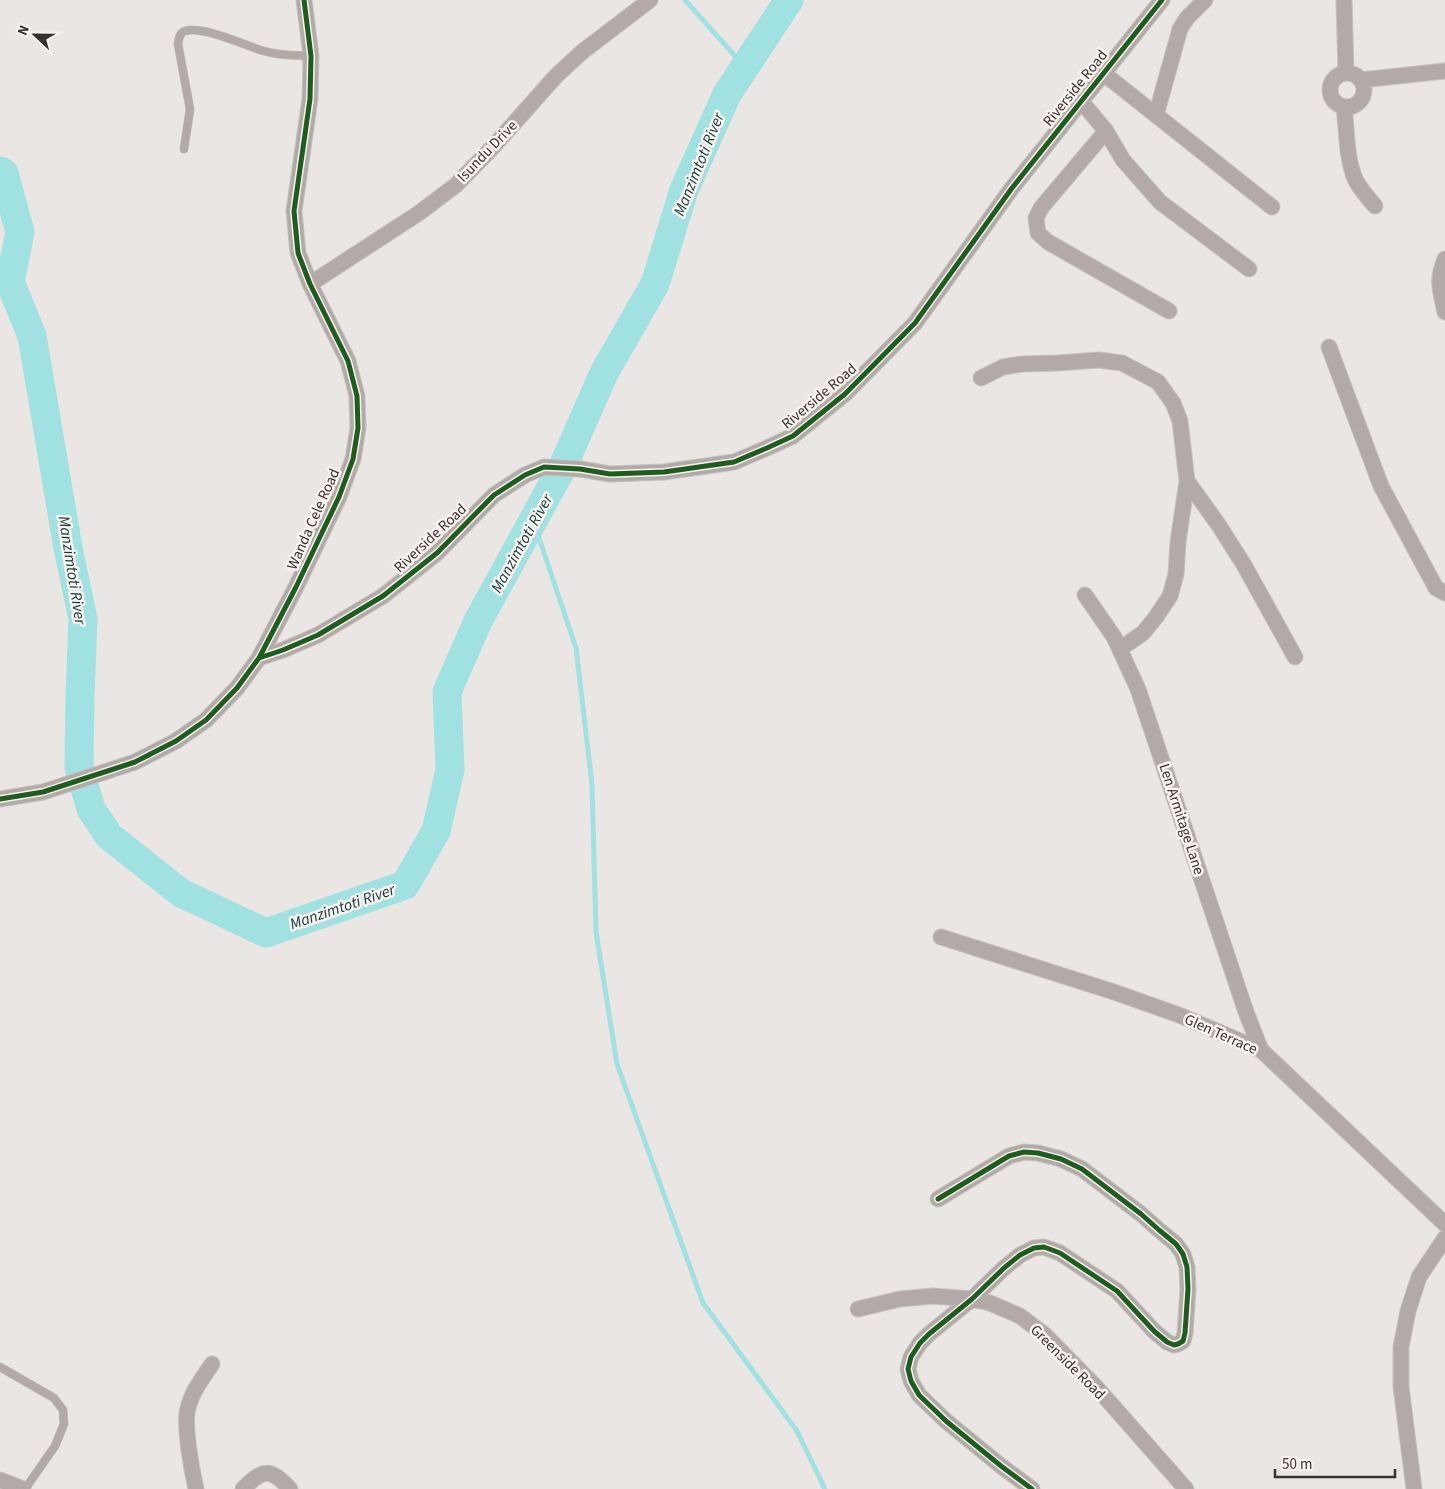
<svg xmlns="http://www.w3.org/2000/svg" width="1445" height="1489" font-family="'Source Sans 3',sans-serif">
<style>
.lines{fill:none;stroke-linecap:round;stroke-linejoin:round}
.stream{stroke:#a0e1e2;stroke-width:5}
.river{stroke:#a0e1e2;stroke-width:29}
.lane-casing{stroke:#c4c2c0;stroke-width:9}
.street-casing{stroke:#c4c2c0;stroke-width:17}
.lane{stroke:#b3aaa8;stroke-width:8}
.street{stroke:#b3aaa8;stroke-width:15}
.cycleway-casing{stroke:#f9f2ee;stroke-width:8}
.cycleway{stroke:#1b5e20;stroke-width:5}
.labels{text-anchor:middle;stroke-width:5;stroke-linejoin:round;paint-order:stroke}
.street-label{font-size:15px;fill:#353231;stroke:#f9f2ee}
.water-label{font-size:16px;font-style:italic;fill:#0d3b3c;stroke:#f9f2ee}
</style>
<rect width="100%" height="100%" fill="#e9e6e3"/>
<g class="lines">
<path class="stream" d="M685 0 745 67
M533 520 576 648 592 784 596 932 617 1064 703 1303 797 1431 825 1489"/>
<path class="river" d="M0 171 4 173 20 232 10 282 32 336 68 548 83 619 80 696 79 768 91 809 109 836 181 893 266 933 405 885 436 831 450 770 447 692 478 621 564 464 604 373 655 284 684 190 727 94 789 0"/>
<defs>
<path id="lane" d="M184 149 190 109 178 44C179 39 179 33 185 31 202 25 246 46 264 51 279 56 296 55 311 56
M0 1367 54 1398 63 1410 64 1424 55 1446 25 1489"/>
<path id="street" d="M1344 0 1346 73
M1330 90a17 17 0 1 1 34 0a17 17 0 1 1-34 0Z
M1103 73 1272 207
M1361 80 1445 71
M1081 101 1106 131 1123 160 1160 202 1249 269
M1344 107C1347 130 1346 160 1356 181 1361 190 1368 198 1375 206
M1156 115 1180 29 1187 18 1205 0
M1106 131 1041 208 1036 218 1038 233 1048 242 1169 311
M1445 259C1436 280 1440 290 1445 312
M310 284 419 213 456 185 492 148 556 76 582 52 650 0
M1329 347 1381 486 1436 588 1445 593
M981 378 1003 367 1022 364 1057 363 1099 360 1122 363 1158 382 1173 403 1180 421 1187 481 1178 542 1176 574 1170 596 1156 617 1143 633 1120 649
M1187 481 1218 524 1244 565 1295 657
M1085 595 1114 637 1138 689 1246 1012 1261 1050
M259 658 283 650 318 635 383 596 437 553 494 495 525 475 544 467 580 469 610 474 664 472 734 462 767 448 793 436 845 394 915 323 1012 188 1162 0
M0 799 43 792 135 762 176 741 206 720 237 688 259 658 296 587 339 497 353 459 358 428 357 396 348 361 310 284 298 253 294 211 310 99 311 56 304 0
M941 937 1114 992 1179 1015 1261 1050 1445 1224
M938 1199 1009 1156 1024 1152 1038 1153 1061 1159 1082 1169 1141 1214 1159 1230 1176 1244 1183 1254 1187 1267 1188 1289 1185 1333 1183 1341 1178 1344 1174 1345 1167 1342 1154 1331 1117 1291 1060 1253 1044 1247 1034 1248 1020 1255 1004 1268 972 1299 929 1334 920 1343 911 1357 908 1369 911 1381 919 1395 946 1421 1001 1466 1032 1489
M858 1309 900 1299 933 1296 972 1299 990 1303 1020 1316 1045 1335 1097 1388 1186 1489
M0 1480 23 1489
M196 1489C192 1471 183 1424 188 1408 192 1391 203 1378 212 1364
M243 1489C263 1469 270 1467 290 1489
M1414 1489 1401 1387V1347L1408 1311 1419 1277 1445 1238"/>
</defs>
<use href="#lane" class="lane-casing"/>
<use href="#street" class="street-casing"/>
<use href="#lane" class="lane"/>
<use href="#street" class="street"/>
<defs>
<path id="cycleway" d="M259 658 283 650 318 635 383 596 437 553 494 495 525 475 544 467 580 469 610 474 664 472 734 462 767 448 793 436 845 394 915 323 1012 188 1162 0
M0 799 43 792 135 762 176 741 206 720 237 688 259 658 296 587 339 497 353 459 358 428 357 396 348 361 310 284 298 253 294 211 310 99 311 56 304 0
M938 1199 1009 1156 1024 1152 1038 1153 1061 1159 1082 1169 1141 1214 1159 1230 1176 1244 1183 1254 1187 1267 1188 1289 1185 1333 1183 1341 1178 1344 1174 1345 1167 1342 1154 1331 1117 1291 1060 1253 1044 1247 1034 1248 1020 1255 1004 1268 972 1299 929 1334 920 1343 911 1357 908 1369 911 1381 919 1395 946 1421 1001 1466 1032 1489"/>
</defs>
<use href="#cycleway" class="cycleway-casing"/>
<use href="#cycleway" class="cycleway"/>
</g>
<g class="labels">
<g class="street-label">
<text transform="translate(1075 88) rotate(-51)" y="5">Riverside Road</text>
<text transform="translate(487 151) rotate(-46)" y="5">Isundu Drive</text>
<text transform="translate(819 396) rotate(-40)" y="5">Riverside Road</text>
<text transform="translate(313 519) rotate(-66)" y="5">Wanda Cele Road</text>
<text transform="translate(430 538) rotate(-43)" y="5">Riverside Road</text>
<text transform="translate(1182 819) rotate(72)" y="5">Len Armitage Lane</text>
<text transform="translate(1221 1034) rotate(24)" y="5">Glen Terrace</text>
<text transform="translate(1068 1362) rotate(45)" y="5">Greenside Road</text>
</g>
<g class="water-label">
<text transform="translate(698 164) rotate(-68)" y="6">Manzimtoti River</text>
<text transform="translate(521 543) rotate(-61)" y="6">Manzimtoti River</text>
<text transform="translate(73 570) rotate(81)" y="6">Manzimtoti River</text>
<text transform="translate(342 906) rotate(-19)" y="6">Manzimtoti River</text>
</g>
</g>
<g transform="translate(35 35) rotate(292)" stroke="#f9f2ee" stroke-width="4" paint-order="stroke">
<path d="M0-4L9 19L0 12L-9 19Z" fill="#353231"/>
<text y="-8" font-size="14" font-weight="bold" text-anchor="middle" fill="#353231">N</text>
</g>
<path d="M1275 1469v8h120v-8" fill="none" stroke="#353231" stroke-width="2.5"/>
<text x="1282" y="1469" font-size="15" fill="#353231" stroke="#f9f2ee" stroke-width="4" paint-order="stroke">50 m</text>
</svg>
